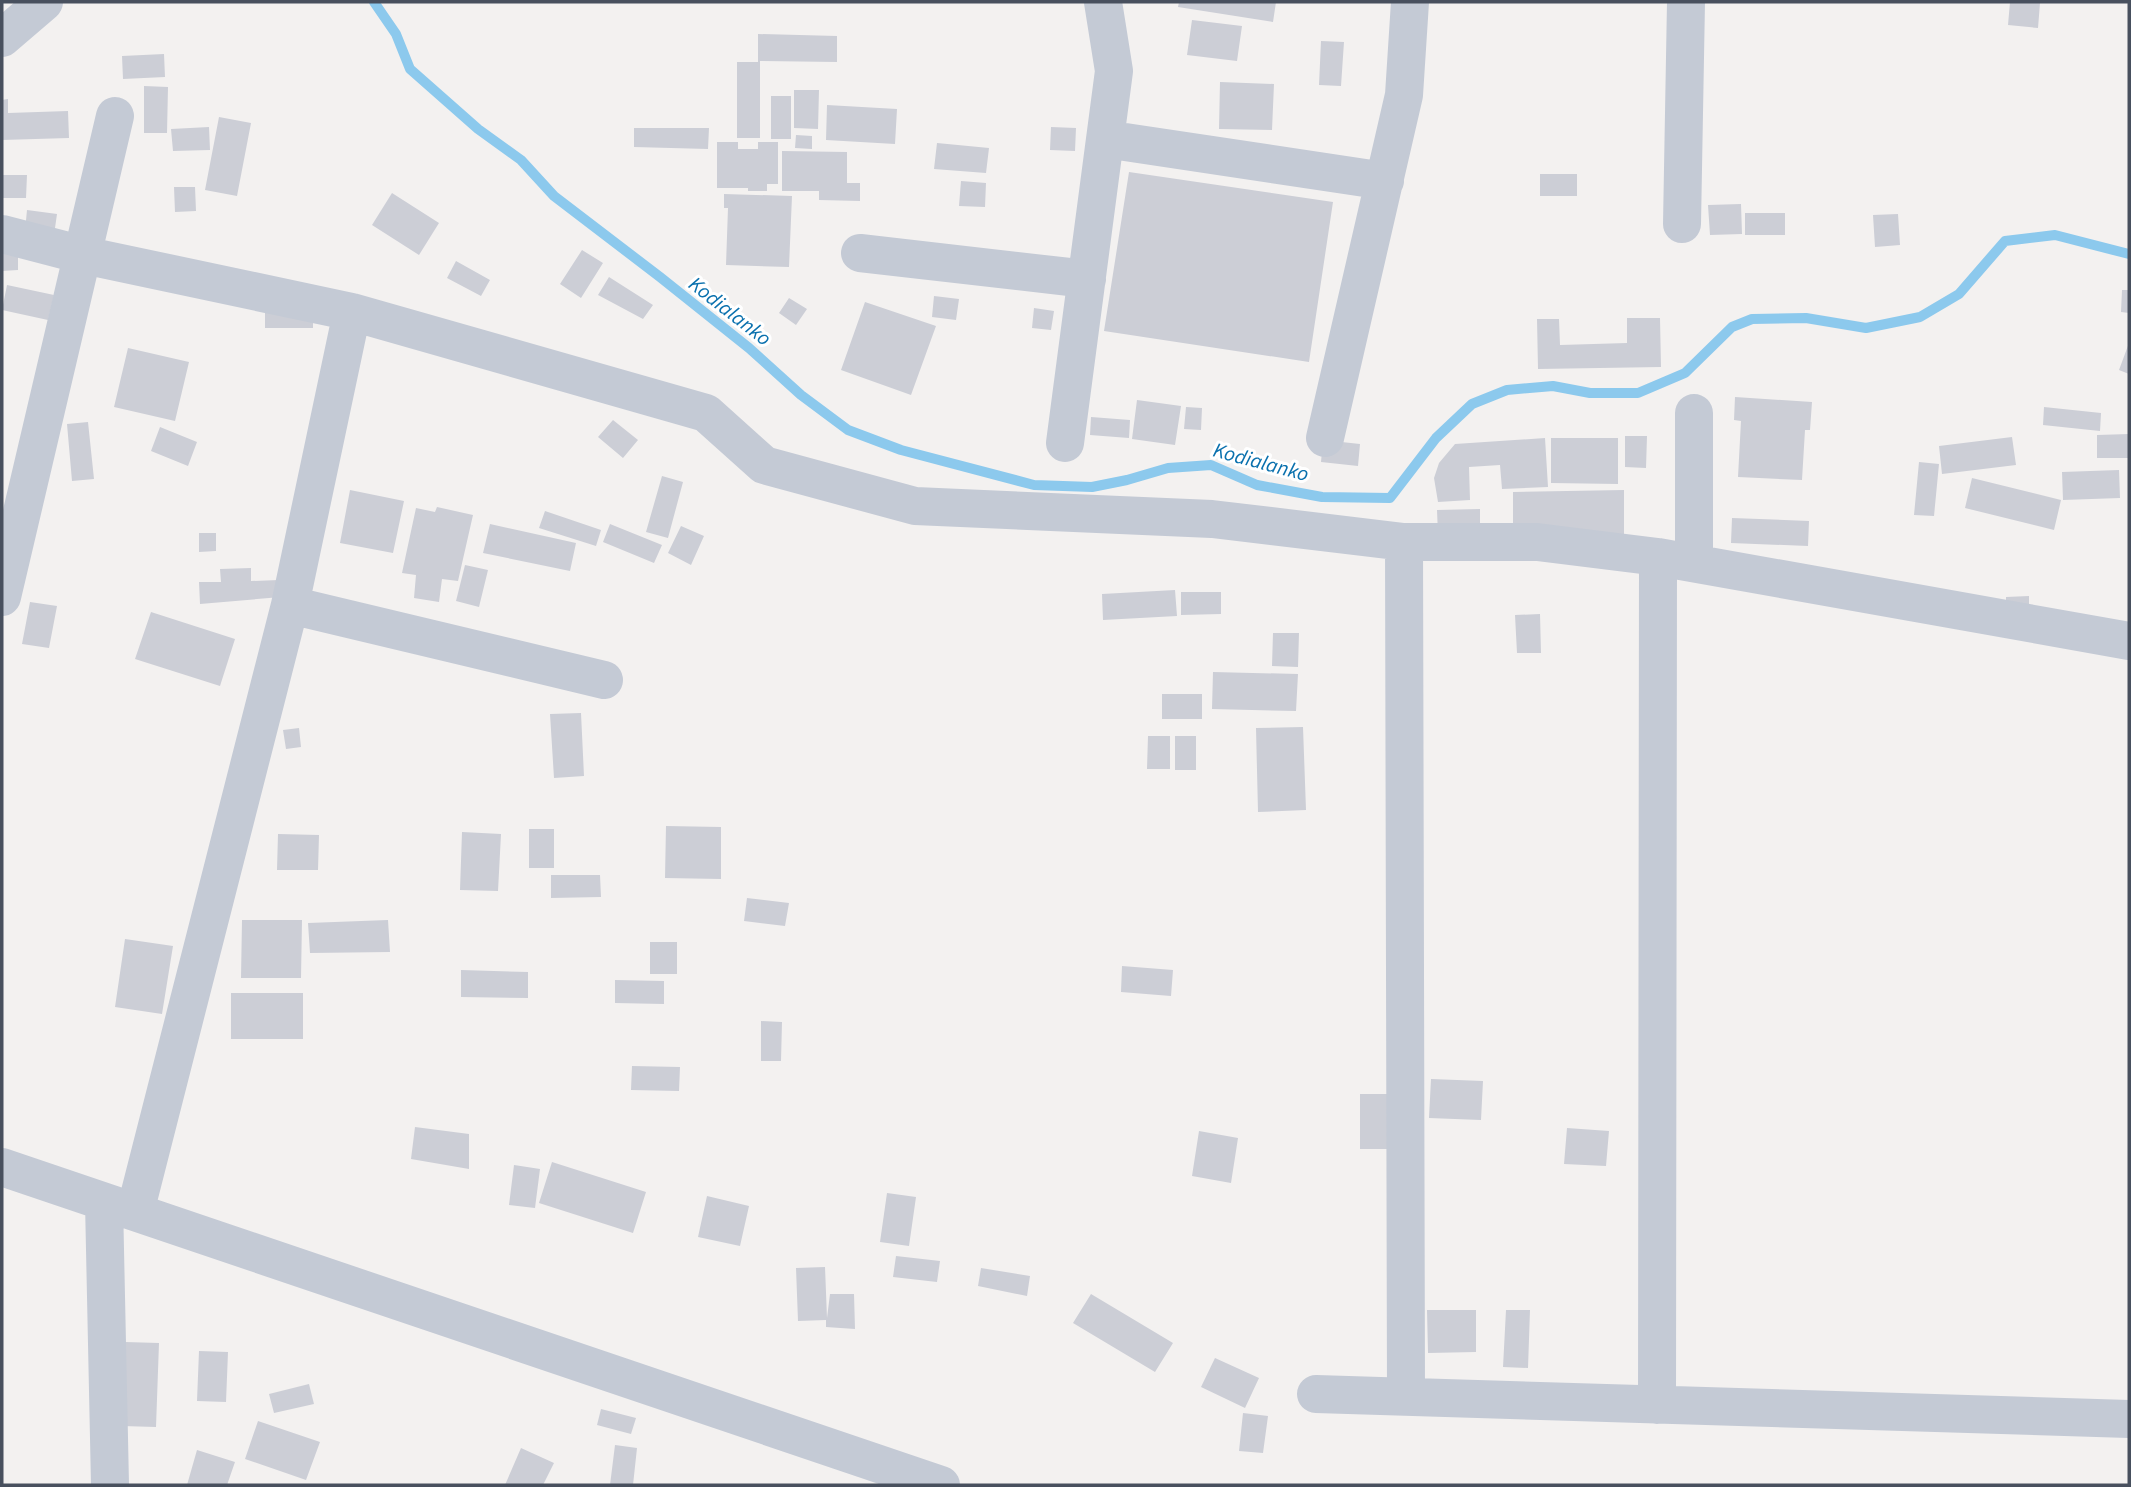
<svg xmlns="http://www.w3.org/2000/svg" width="2131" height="1487" font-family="'Source Sans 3',sans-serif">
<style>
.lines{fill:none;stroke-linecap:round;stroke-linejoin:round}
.stream{stroke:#8cc9ed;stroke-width:10}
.building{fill:#ccced6}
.minor{stroke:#c4cad5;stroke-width:38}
.labels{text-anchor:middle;stroke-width:6;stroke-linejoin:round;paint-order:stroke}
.water-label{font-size:21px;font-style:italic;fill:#0b71ae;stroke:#fff}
</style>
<rect width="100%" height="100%" fill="#f3f1f0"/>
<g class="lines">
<path class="stream" d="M374 2 396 34 410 69 478 129 521 160 554 196 660 277 749 348 801 395 848 430 901 450 1034 485 1092 487 1127 480 1168 468 1211 465 1257 485 1322 497 1390 498 1436 438 1472 404 1507 390 1553 386 1590 393H1638L1685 373 1732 327 1752 319 1806 318 1866 328 1920 317 1959 294 2005 241 2055 235 2129 254"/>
</g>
<path class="building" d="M1179 2H1276L1273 22 1178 7Z
M2010 2 2040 3 2038 28 2008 25Z
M1192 20 1242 26 1237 61 1187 55Z
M758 34 837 36V62L760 61V138H737V62H758Z
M1321 41 1344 42 1341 86 1319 85Z
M164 54 165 77 123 79 122 56Z
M1220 82 1274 84 1272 130 1219 129Z
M144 86 168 87 167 133H144Z
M794 90H819L818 129 794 128Z
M771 96H791V139H771Z
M8 99V113L68 111 69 138 2 140V100Z
M827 105 897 109 895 144 826 140Z
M219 117 251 123 237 196 205 190Z
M209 127 210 150 173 151 171 129Z
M1051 127 1076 128 1075 151 1050 150Z
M634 128H709L708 149 634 147Z
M796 135 812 136V149L795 148Z
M717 142H738V149H758V142H778V184H767V191H748V188H717Z
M937 143 989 148 986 173 934 169Z
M782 151 847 152V183H860V201L819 200V191H782Z
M1129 172 1333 202 1309 362 1104 331Z
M1540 174H1577V196H1540Z
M2 175H27L26 198H2Z
M961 181 986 183 985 207 959 206Z
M174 187H195L196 211 175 212Z
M392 193 439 223 419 255 372 225Z
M724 194 792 196 789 267 726 265 728 208H724Z
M1741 204 1742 234 1710 235 1708 205Z
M27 210 57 214 54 235 25 231Z
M1745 213H1785V235H1745Z
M1898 214 1900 245 1875 247 1873 215Z
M18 249V270L2 271V250Z
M582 250 603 263 581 298 560 284Z
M456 261 490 280 481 296 447 278Z
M609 277 653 305 643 319 598 295Z
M7 285 54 295 48 320 2 310Z
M2122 290H2129V313L2121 312Z
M934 296 959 299 956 320 932 317Z
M789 298 807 309 796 325 779 313Z
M865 302 936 326 911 395 841 370Z
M1034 308 1054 311 1051 330 1032 328Z
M265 310H313V328H265Z
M1627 318H1660L1661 367 1538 369 1537 319H1559L1560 345 1627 343Z
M2129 343V374L2119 370Z
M128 348 189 362 175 421 114 407Z
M1735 397 1812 402 1810 430H1805L1802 480 1738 477 1741 421 1734 420Z
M1137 400 1181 406 1175 445 1132 439Z
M1186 407 1202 408 1201 430 1184 429Z
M2044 407 2101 413 2100 431 2043 425Z
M1091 417 1130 420 1129 438 1090 435Z
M613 420 638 440 623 458 598 437Z
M88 422 94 479 72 481 67 424Z
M160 427 197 442 188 466 151 451Z
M2129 434V458H2097V435Z
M1625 436H1647L1646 468 1625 467Z
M2012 437 2016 465 1942 474 1939 446Z
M1545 438 1548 487 1502 489 1500 465 1469 467 1470 500 1438 502 1434 478 1439 463 1455 444Z
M1551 438H1618V484L1551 483Z
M1323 440 1360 444 1358 466 1321 462Z
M1919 462 1939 464 1934 516 1914 515Z
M2119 470 2120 498 2063 500 2062 472Z
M662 476 683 482 668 538 646 532Z
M1972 478 2061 500 2054 530 1965 508Z
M350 490 404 501 393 553 340 543Z
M1624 490V538L1513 540V492Z
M437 507 473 515 458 581 442 579 439 602 414 598 416 575 402 573 416 508 435 512Z
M1480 509V534L1438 535 1437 510Z
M545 511 601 530 596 546 539 528Z
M1732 518 1809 521 1808 546 1731 543Z
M490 524 576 543 570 571 483 553Z
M610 524 662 545 654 563 603 542Z
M681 526 704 536 691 565 668 553Z
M199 533H216V551L199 552Z
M465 565 488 570 479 607 456 601Z
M251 568V581L279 580 281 597 200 604 199 582H221L220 569Z
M1175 590 1177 616 1103 620 1102 594Z
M1181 592H1221V614L1181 615Z
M2029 596V619H2006V597Z
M30 602 57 606 49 648 22 644Z
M151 612 235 639 220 686 135 659Z
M1540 614 1541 653H1517L1515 615Z
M1273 633H1299L1298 667 1272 666Z
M1213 672 1298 674 1296 711 1212 709Z
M1162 694H1202V719H1162Z
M581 713 584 776 554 778 550 714Z
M1303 727 1306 810 1258 812 1256 728Z
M299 728 301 747 286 749 283 730Z
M1148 736H1170V769H1147Z
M1175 736H1196V770H1175Z
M666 826 721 827V879L665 878Z
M529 829H554V868H529Z
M462 832 501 834 498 891 460 890Z
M278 834 319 835 318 870H277Z
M551 875H600L601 897 551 898Z
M747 898 789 903 785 926 744 921Z
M242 920H302L301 978H241Z
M388 920 390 952 310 953 308 923Z
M125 939 173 946 162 1014 115 1007Z
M650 942H677V974H650Z
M1122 966 1173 970 1171 996 1121 992Z
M461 970 528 972V998L461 997Z
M615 980 664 981V1004L615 1003Z
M231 993H303V1039H231Z
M761 1021 782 1022 781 1061H761Z
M632 1066 680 1067 679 1091 631 1090Z
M1431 1079 1483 1081 1481 1120 1429 1118Z
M1360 1094H1398V1149H1360Z
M415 1127 469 1134V1169L411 1159Z
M1567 1128 1609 1131 1606 1166 1564 1164Z
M1199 1131 1238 1138 1231 1183 1192 1176Z
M552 1162 646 1192 633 1233 539 1203Z
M514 1165 540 1169 535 1208 509 1205Z
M887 1193 916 1197 909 1246 880 1242Z
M707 1196 749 1206 740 1246 698 1237Z
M896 1256 940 1261 937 1282 893 1277Z
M825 1267 827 1318 830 1294H854L855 1329 826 1327V1320L798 1321 796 1268Z
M981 1268 1030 1276 1027 1296 978 1286Z
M1091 1294 1173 1343 1155 1372 1073 1323Z
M1427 1310H1476V1352L1428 1353Z
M1506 1310H1530L1528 1368 1503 1367Z
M125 1342 159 1343 156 1427 122 1426Z
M199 1351 228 1352 226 1402 197 1401Z
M1215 1358 1259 1378 1245 1408 1201 1387Z
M309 1384 314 1404 274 1413 269 1394Z
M601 1409 636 1418 631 1434 597 1425Z
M1243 1413 1268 1416 1263 1453 1239 1451Z
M258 1421 320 1442 306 1480 245 1459Z
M615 1445 637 1448 633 1485H610Z
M521 1448 554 1463 543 1485H505Z
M197 1450 235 1462 227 1485H187Z"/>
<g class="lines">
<path class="minor" d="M2 38 44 2
M1105 139 1385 181
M1682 224 1686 2
M2 234 83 255 352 312 706 413 764 465 915 506 1212 519 1404 542H1537L1658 557 2129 641
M860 253 1087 279
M1694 413V563
M1325 438 1404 95 1410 2
M1065 443 1114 71 1103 2
M1404 542 1406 1396
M2 597 115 116
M290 605 604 680
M2 1167 941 1485
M104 1202 110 1485
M135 1212 290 605 352 312
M1316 1394 2129 1419
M1657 1405 1658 557"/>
</g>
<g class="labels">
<g class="water-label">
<text transform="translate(730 311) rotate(38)" y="7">Kodialanko</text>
<text transform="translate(1261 462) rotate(15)" y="7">Kodialanko</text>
</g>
</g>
<rect width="2131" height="1487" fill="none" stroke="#48505e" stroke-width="7"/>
</svg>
